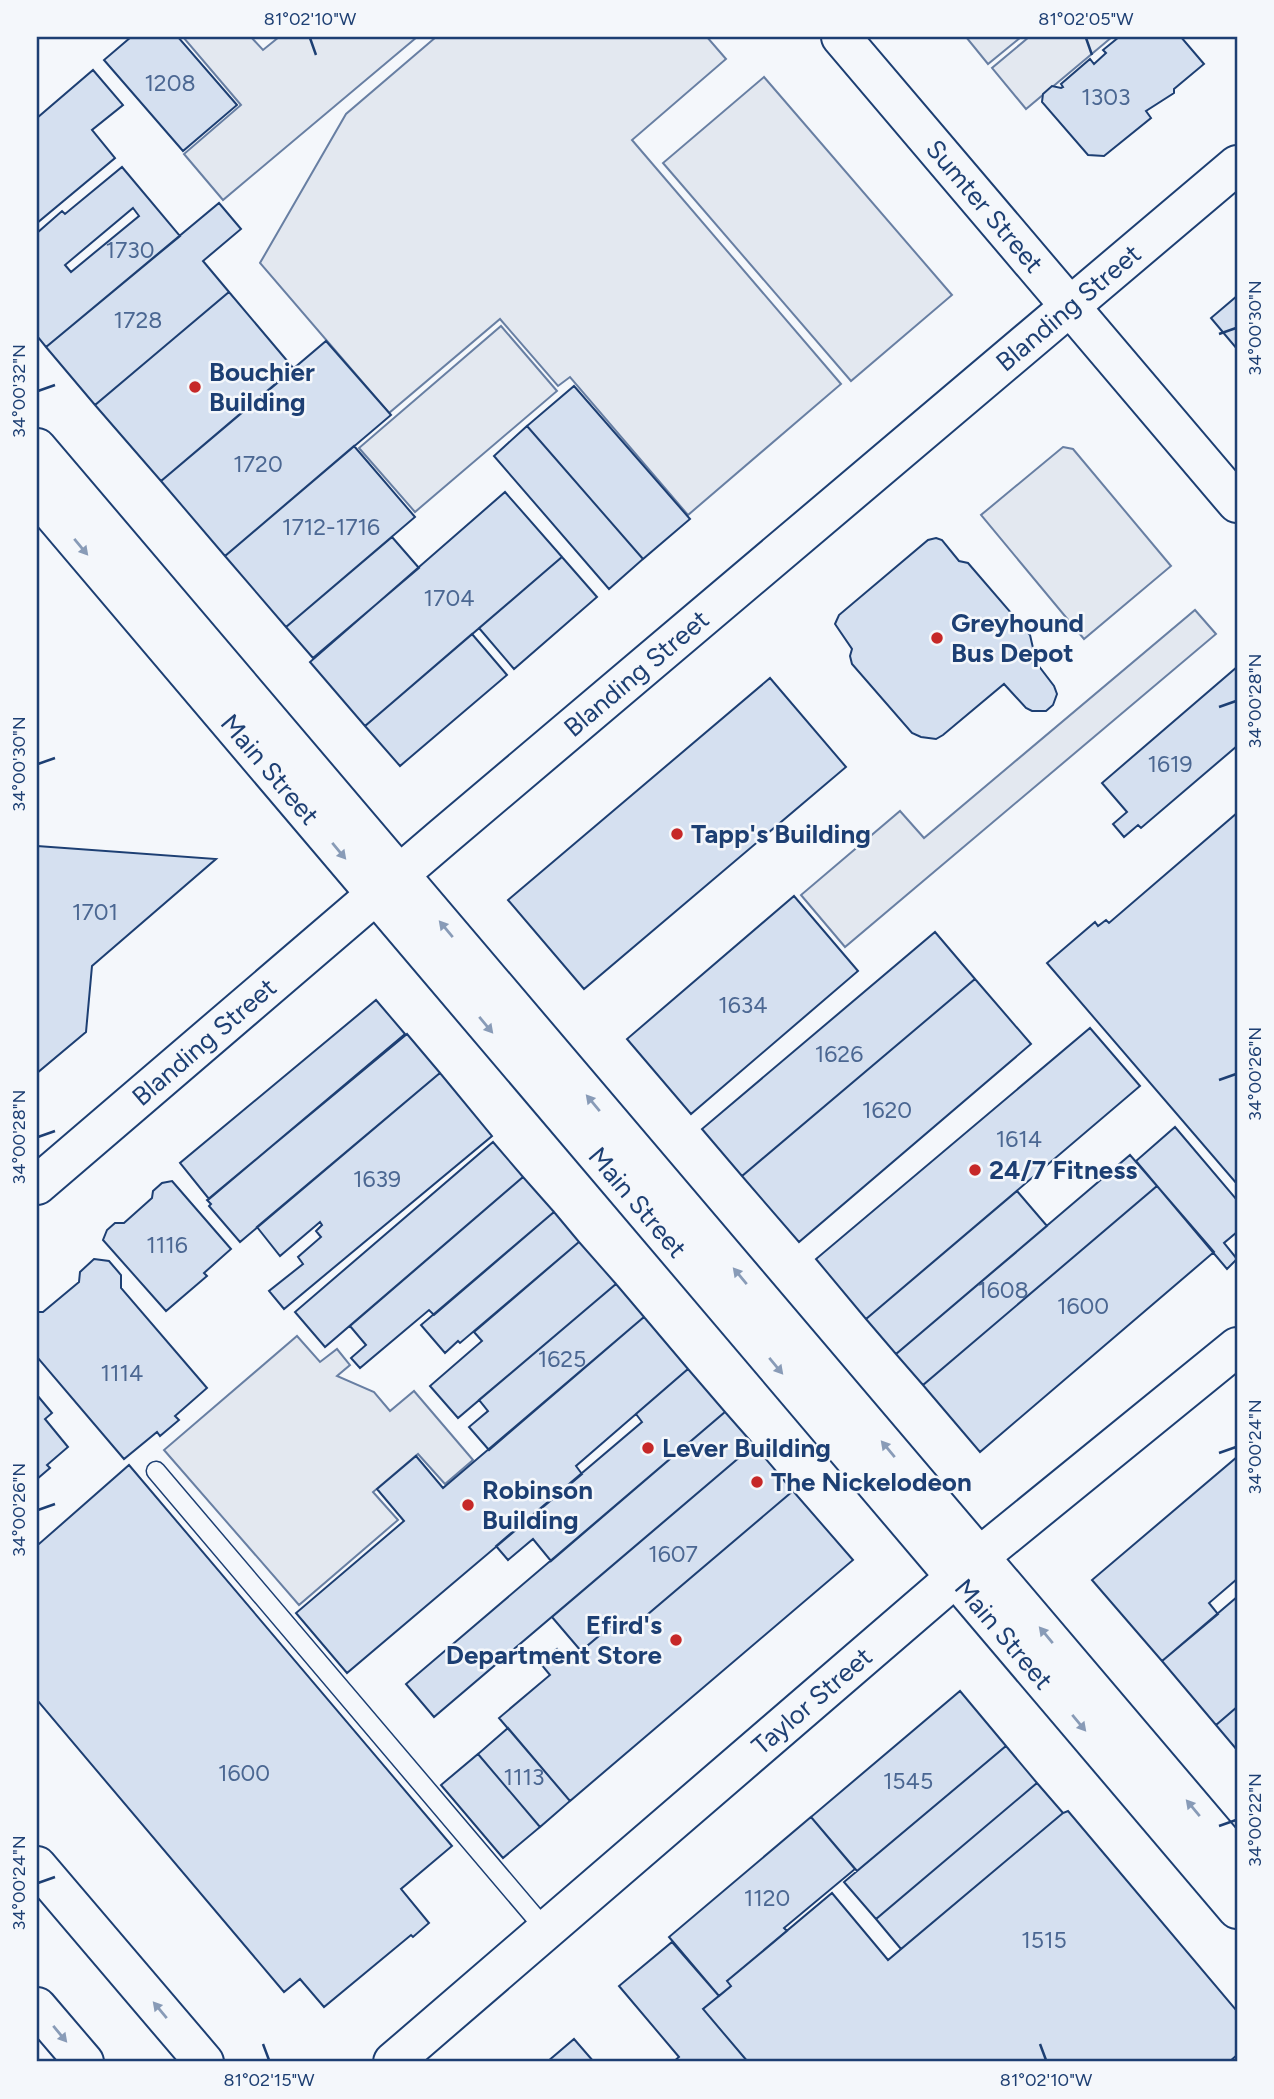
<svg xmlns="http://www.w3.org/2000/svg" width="1274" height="2099" font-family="Figtree,sans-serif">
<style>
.parking{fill:#e3e8f0;stroke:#687fa3;stroke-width:2}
.building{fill:#d5e0f0;stroke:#1d3f73;stroke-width:2;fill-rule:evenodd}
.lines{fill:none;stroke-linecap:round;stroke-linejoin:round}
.lane-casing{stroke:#1d3f73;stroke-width:21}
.secondary-casing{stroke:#1d3f73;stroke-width:42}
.primary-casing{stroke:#1d3f73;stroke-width:42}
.lane{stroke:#f4f7fb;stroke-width:18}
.secondary{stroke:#f4f7fb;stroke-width:38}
.primary{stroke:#f4f7fb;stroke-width:38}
.oneway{fill:#889bb7}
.ticks{fill:none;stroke:#1d3f73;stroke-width:2.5}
.poi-dot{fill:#c62828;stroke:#f4f7fb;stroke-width:2.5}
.labels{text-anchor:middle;stroke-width:5;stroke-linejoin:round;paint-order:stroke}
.number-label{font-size:23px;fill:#4b6792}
.street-label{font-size:26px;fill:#1d3f73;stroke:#f4f7fb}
.poi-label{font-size:26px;font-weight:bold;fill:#1d3f73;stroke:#f4f7fb;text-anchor:start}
.neatline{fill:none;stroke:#1d3f73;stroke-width:2.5}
.ticks-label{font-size:18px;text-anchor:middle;fill:#1d3f73}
</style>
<rect width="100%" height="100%" fill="#f4f7fb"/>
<path class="parking" d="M183 37H251L263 50 279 37H417L223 200 184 154 241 105Z
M436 37H707L726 59 632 140 841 384 688 515 570 377 558 386 500 319 389 413 260 263 346 114Z
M966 37H1021L988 64Z
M1029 37H1112L1026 109 992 68Z
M764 77 952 295 851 381 663 163Z
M501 326 557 391 415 512 359 448Z
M1063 447 1073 449 1171 566 1084 639 981 515Z
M1195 610 1216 634 845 947 801 895 900 811 924 838Z
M297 1336 320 1362 337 1349 350 1365 337 1376 374 1392 390 1411 414 1391 473 1460 445 1484 418 1454 373 1492 398 1520 299 1605 164 1450Z"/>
<path class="building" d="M131 37H178L237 105 183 151 104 60Z
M1119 37H1181L1204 64 1174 89V93L1146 111 1151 118 1104 156 1088 155 1042 102 1043 94 1052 86 1061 88 1063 87 1061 84 1090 59 1094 64 1106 53 1103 50Z
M93 70 123 105 92 130 115 158 37 223V118Z
M122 167 180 236 46 347 37 336V233L62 211 65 214ZM133 208 139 216 71 272 65 265Z
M219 203 241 229 203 261 229 292 95 405 46 347Z
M229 292 294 369 161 481 95 405Z
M1237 296V349L1211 318Z
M326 341 391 415 225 556 161 481Z
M574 386 690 519 643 559 527 426Z
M527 426 643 559 609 589 494 456Z
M354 446 415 517 286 627 225 556Z
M505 492 562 557 365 726 310 662Z
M392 537 419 568 313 658 286 627Z
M936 538 942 540 959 561 968 563 1030 635 1033 648 1029 661 1038 665 1054 686 1057 694 1053 705 1046 711H1032L1026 708 1004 684 943 735 936 739 921 737 912 733 852 664 850 656 852 649 835 624 839 615 928 540Z
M562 557 597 597 514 669 479 628Z
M472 634 507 675 400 766 365 726Z
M1237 667V746L1141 828 1138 825 1124 837 1113 824 1127 812 1102 783Z
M770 678 846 767 584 989 508 900Z
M1237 813V1184L1047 963 1095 922 1098 926 1106 920 1109 923Z
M37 846 216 859 92 966 86 1032 37 1073Z
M794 896 858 971 691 1114 627 1039Z
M935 932 975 979 742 1176 702 1129Z
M975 979 1031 1044 799 1242 742 1176Z
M376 1000 405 1034 209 1199 180 1163Z
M1090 1028 1140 1086 866 1319 816 1259Z
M407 1034 440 1073 240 1242 209 1206 211 1204 207 1200Z
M440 1073 492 1136 284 1309 269 1291 303 1264 298 1257 321 1237 316 1231 322 1225 320 1222 280 1256 257 1227Z
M1175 1127 1237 1200V1232L1224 1243 1237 1259 1227 1269 1136 1161Z
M493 1142 523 1177 325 1347 295 1312Z
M1130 1155 1157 1186 923 1385 896 1354Z
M523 1177 554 1212 434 1315 429 1310 360 1368 351 1358 366 1345 350 1326Z
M172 1181 231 1249 204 1273 207 1276 166 1311 103 1240 107 1230 115 1223H124L152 1198 153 1191 162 1183Z
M1157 1186 1214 1252 980 1452 923 1385Z
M1017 1191 1047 1226 896 1354 866 1319Z
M554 1212 579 1242 460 1343 458 1341 445 1353 421 1325Z
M579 1242 616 1284 458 1418 430 1386 482 1341 474 1332Z
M94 1259 109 1261 121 1275V1288L207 1388 175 1416 179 1420 160 1436 157 1432 124 1459 37 1357V1312H43L79 1282 80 1272Z
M616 1284 644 1317 489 1450 469 1427 488 1411 479 1400Z
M644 1317 688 1369 576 1466 582 1474 347 1673 296 1613 404 1521 377 1489 416 1456 443 1488Z
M688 1369 725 1412 551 1561 533 1539 508 1560 496 1546 642 1422 636 1414Z
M37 1395 52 1413 45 1419 68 1447 47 1465 50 1468 37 1479Z
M725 1412 754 1445 434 1717 406 1684Z
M754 1445 793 1491 628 1631 618 1620 581 1651 552 1617Z
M1237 1457V1579L1209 1603 1218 1614 1162 1661 1092 1580Z
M129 1465 452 1846 401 1889 429 1923 413 1937 411 1935 324 2007 300 1979 284 1992 37 1700V1542L39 1544Z
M793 1491 853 1560 570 1801 499 1718 550 1675 540 1663 557 1649 568 1662 618 1620 628 1631Z
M1237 1597V1707L1216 1725 1162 1661Z
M960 1691 1006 1746 857 1871 811 1817Z
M1237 1707V1750L1216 1725Z
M508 1728 570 1801 540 1827 478 1754Z
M1006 1746 1037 1783 876 1919 844 1882Z
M478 1754 540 1827 503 1858 441 1785Z
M1037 1783 1063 1813 901 1949 876 1919Z
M1068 1811 1237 2011V2055L1229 2062H748L703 2009 731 1986 727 1981 832 1893 888 1960 1063 1813Z
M811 1817 855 1869 784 1928 787 1931 727 1981 731 1986 719 1996 669 1937Z
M672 1942 719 1996 703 2009 748 2062H673L679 2057 619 1986Z
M574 2039 594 2062H547Z"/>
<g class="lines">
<defs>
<path id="lane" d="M156 1471 545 1929"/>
<g id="secondary">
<path id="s1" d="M841 37 1237 503"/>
<path d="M37 448 1237 1860"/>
<path id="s2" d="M37 495 1237 1909"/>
<path id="s3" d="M37 1185 443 837 1237 165"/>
<path id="s4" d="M393 2062 979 1557 1237 1347"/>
</g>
<path id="primary" d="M37 1866 204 2062
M37 2007 84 2062"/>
</defs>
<use href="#lane" class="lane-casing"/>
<use href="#secondary" class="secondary-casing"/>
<use href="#primary" class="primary-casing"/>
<use href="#lane" class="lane"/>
<use href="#secondary" class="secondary"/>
<use href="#primary" class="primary"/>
</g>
<defs><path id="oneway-solid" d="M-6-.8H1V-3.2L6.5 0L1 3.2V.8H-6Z" transform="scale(1.75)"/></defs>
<g class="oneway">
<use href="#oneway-solid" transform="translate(81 547) rotate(50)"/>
<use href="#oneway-solid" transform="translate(339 851) rotate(50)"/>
<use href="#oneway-solid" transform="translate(446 929) rotate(-130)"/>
<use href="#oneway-solid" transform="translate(486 1025) rotate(50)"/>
<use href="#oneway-solid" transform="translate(593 1103) rotate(-130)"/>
<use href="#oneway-solid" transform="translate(740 1276) rotate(-130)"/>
<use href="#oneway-solid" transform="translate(776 1366) rotate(50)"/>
<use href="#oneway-solid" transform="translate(888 1449) rotate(-130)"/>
<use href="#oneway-solid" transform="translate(1046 1635) rotate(-130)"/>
<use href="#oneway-solid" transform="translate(1079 1723) rotate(50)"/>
<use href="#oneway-solid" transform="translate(1193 1808) rotate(-130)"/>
<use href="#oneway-solid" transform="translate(160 2010) rotate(-130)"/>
<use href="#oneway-solid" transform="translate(60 2034) rotate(50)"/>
</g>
<path class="ticks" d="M310 38 316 55M1086 38 1092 55M1219 334 1236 328M38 391 55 385M1219 707 1236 701M38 764 55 758M1219 1080 1236 1074M38 1137 55 1131M1219 1453 1236 1447M38 1510 55 1504M1219 1826 1236 1820M38 1883 55 1877M263 2044 269 2060M1040 2044 1046 2060"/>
<g class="poi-dot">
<circle cx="195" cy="387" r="7"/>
<circle cx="937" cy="638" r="7"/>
<circle cx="677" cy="834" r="7"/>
<circle cx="975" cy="1170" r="7"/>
<circle cx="648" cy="1448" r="7"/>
<circle cx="757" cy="1482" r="7"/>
<circle cx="468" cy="1505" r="7"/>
<circle cx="676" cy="1640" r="7"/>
</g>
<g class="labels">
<g class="number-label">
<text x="170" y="91">1208</text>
<text x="1106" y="105">1303</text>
<text x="130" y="258">1730</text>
<text x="138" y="328">1728</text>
<text x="258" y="472">1720</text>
<text x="331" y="535">1712-1716</text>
<text x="449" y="606">1704</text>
<text x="1170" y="772">1619</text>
<text x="95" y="920">1701</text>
<text x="743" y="1013">1634</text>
<text x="839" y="1062">1626</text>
<text x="887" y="1118">1620</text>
<text x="1019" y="1147">1614</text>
<text x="377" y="1187">1639</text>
<text x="167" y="1253">1116</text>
<text x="1003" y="1298">1608</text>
<text x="1083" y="1314">1600</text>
<text x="562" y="1367">1625</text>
<text x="122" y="1381">1114</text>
<text x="673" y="1562">1607</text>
<text x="244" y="1781">1600</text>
<text x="524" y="1785">1113</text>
<text x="908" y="1789">1545</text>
<text x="767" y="1906">1120</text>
<text x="1044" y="1948">1515</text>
</g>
<g class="street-label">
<text dy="9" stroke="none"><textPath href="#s1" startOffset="222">Sumter Street</textPath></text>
<text dy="9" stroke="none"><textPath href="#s3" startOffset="1354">Blanding Street</textPath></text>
<text dy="9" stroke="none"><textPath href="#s3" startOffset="788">Blanding Street</textPath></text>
<text dy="9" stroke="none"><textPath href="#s2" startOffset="360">Main Street</textPath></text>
<text dy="9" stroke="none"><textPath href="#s3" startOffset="220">Blanding Street</textPath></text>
<text dy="9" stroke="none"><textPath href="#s2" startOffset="928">Main Street</textPath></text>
<text dy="9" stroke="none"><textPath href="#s2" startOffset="1494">Main Street</textPath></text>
<text dy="9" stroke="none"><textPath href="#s4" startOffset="553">Taylor Street</textPath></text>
</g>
<g class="poi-label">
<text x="209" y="381">Bouchier<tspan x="209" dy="30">Building</tspan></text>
<text x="951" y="632">Greyhound<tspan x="951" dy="30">Bus Depot</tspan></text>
<text x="691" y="843">Tapp's Building</text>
<text x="989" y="1179">24/7 Fitness</text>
<text x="662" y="1457">Lever Building</text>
<text x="771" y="1491">The Nickelodeon</text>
<text x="482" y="1499">Robinson<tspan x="482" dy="30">Building</tspan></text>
<text x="662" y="1634" text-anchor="end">Efird's<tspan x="662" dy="30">Department Store</tspan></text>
</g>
</g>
<rect width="1274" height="2099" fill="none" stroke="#f4f7fb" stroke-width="77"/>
<rect x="38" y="38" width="1198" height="2022" class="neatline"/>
<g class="ticks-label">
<text x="310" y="25">81°02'10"W</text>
<text x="1086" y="25">81°02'05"W</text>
<text transform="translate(1255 328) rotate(-90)" y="6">34°00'30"N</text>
<text transform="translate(19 391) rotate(-90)" y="6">34°00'32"N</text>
<text transform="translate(1255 701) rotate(-90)" y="6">34°00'28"N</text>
<text transform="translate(19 764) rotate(-90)" y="6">34°00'30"N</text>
<text transform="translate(1255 1074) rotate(-90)" y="6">34°00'26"N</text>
<text transform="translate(19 1137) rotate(-90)" y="6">34°00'28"N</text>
<text transform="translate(1255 1447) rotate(-90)" y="6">34°00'24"N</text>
<text transform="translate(19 1510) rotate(-90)" y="6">34°00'26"N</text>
<text transform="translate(1255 1820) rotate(-90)" y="6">34°00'22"N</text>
<text transform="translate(19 1883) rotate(-90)" y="6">34°00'24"N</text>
<text x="269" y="2086">81°02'15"W</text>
<text x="1046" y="2086">81°02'10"W</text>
</g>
</svg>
